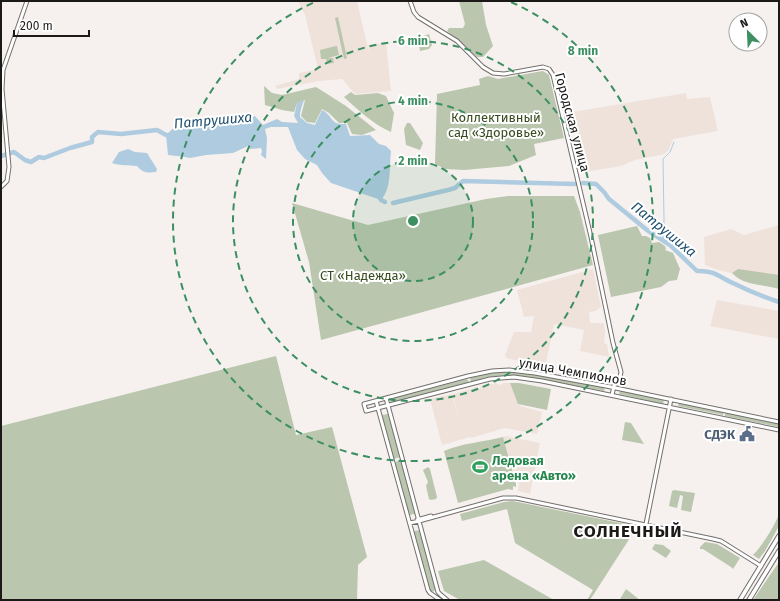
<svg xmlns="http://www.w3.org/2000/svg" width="780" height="601" font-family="'Fira Sans',sans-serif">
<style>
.built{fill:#efe2db}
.green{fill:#bac6ae}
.water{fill:#aecbe0}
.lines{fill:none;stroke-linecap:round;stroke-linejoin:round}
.stream{stroke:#aecbe0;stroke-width:1}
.river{stroke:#aecbe0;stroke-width:4.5}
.minor-casing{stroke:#736f6d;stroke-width:5}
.major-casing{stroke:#736f6d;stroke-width:5.5}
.minor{stroke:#fff;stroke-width:3}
.major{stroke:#fff;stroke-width:3.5}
.tram{stroke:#656261;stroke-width:1}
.ring{fill:none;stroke:#3b8f61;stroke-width:2;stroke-dasharray:7 5}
.labels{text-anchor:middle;stroke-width:4;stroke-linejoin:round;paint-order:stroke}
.park-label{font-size:13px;fill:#384c1f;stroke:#fff}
.street-label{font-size:13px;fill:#1c1a19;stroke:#fff}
.service-label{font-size:13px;font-weight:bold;fill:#4e5e75;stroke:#fff;text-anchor:end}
.leisure-label{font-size:13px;font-weight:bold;fill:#27864d;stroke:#fff;text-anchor:start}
.water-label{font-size:14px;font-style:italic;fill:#20506f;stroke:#fff}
.district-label{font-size:17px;font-weight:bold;letter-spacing:1px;fill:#1c1a19;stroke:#fff}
.centre{fill:#3b8f61;stroke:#fff;stroke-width:2}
.ring-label{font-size:12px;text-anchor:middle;font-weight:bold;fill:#3b8f61;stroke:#fff;stroke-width:4;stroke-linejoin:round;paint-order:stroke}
</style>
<rect width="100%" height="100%" fill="#f6f1ee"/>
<path class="built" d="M298 1H357L370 57 368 45 386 43 391 91 355 94 342 79 319 81 277 89 275 86 299 79V73L318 69 305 15Z
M686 93 687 99 710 97 718 131 673 139 669 149 665 154 635 160 621 166 585 172 573 112Z
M779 225V285L718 270 705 265 704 237 731 229 744 235Z
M593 269 601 307 596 311 589 312 590 323H604L605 334 604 343 607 344 609 357 580 351 584 330 554 324 546 363 539 362 538 365 506 358 505 355 514 332H531L534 316 524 317 517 290Z
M717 300 779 311V339L710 326Z
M496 383 499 385 504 383H510L520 406 542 412 537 434 505 428 471 438 470 437 442 445 430 399 452 394 458 416 453 394 477 387 480 389 481 386Z
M506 436 540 443 530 494 518 491 519 484 517 477H515L503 437Z"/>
<path class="green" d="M459 1H482L486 25 493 46 483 57H477L447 31 449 28H463L465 24Z
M338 17 347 58 344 59 335 18Z
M429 34 432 45 429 49 420 51 419 45 415 46 413 38 421 37Z
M336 46H337L339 55 328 58H333L334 63 327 64 326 59H321L320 50Z
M543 71 549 75 564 138 534 144 536 155 509 166 464 170 445 169 435 164 437 94 480 85 479 79 488 76 498 79Z
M264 86 272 93 282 95 316 87 346 106 376 130 362 135 352 134 347 123H339L329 113 322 109 315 123 307 122 301 116 305 100 297 103 294 112 282 110 265 105Z
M351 92 355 95 378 93 386 96 394 113 391 132C373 124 359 111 344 97Z
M407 123H410L423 143 420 150 406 145 404 129Z
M508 196H574L580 212 593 265 321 340 309 262 292 203 368 225 486 199Z
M637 226 642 236H646L650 238 652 243 659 242 665 246 666 249 665 250 673 253 680 269 677 280 669 281 661 287 611 297 598 235Z
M738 269 779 275V289C764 284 743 286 732 273Z
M276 356 296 435 332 427 367 557 358 565 357 600H1V426Z
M512 371 529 373 605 387 604 391 528 377 514 375 487 377 471 382 470 378 486 374Z
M467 379 469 382 391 403 390 399Z
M510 383H519L551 389 547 410 518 404Z
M620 390 664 399 663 404 619 394Z
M679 402 724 411 723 415 678 406Z
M725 412 779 423V427L725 416Z
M388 414 400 457 394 459 382 415Z
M625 422 631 423 644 444 622 440Z
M503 437 516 484V487L513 486V490L508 489 458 503 444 451C463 443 483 442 503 437Z
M401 460 415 514 409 515 395 462Z
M428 467 430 469 437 497 436 499 431 500 429 499 426 486 428 482 423 470Z
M674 490 695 493 691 512 681 510 683 496 680 495 677 508 669 506 672 491Z
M513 501 625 524 637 527 590 600H587L593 590 515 543 507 509 462 521 460 514 504 502Z
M779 513V526L765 551 759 559 753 555C761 547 777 523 779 513Z
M420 530 435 587V590L433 592 430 591 429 588 414 531Z
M705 542 717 544 740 558 733 569 731 567 703 549H700V547Z
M655 544 663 545 671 551 666 558 652 549Z
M484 560 554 600H460L444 591 438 571Z
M779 562V600H753Z
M626 589 640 600H622L620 599Z"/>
<path class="water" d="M304 100C302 106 300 110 300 117L307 123 315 125 322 110C334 116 329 125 346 124L350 136 370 135 379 144 386 146 391 151C389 167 392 188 381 200L331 183 322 173 317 165 305 159 297 150 288 127H271L265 129 267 138 266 159 261 155 262 151 261 148 250 149 248 146 233 153 206 155 190 158 185 157 168 155 166 135 180 122 187 119 208 124 221 120 227 123C236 119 246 120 255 116L263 125 277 119 282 122C287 122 292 123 298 123L294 116 297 103Z
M128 149 135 152 147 153 157 169 156 172C147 173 143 173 137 166 128 165 121 166 112 163L119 152Z"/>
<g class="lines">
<path class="stream" d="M663 241 664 220 663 159 670 152 674 142"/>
<path class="river" d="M1 156 14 152 25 160 31 162 39 157 44 158 70 148 92 142V137L98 132 121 134 157 130 166 135H171
M583 183 596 184 604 192 609 199 647 230 670 245 697 271C715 270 720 278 735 284 749 291 764 297 779 302
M379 195 381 200 385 202
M393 203 448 190 455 188 463 181 575 184"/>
<defs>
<path id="minor" d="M410 1 414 12 418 17 457 41 483 67 493 73 504 74 543 67 549 69 553 75 591 237 613 343 621 372 620 377 614 386 612 395
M1 187 7 181 9 167 2 89 3 70 27 1
M386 398 438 592 441 595 447 600
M376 401 428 590 430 593 440 600
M779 422 606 386 535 373 509 370 492 371 468 376 364 404 366 411 490 379 514 377 542 381 779 430
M417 520 431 516
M410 523 419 521 503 498H516L713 539 721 541 761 566
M646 524 671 399"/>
<path id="major" d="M740 600 779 536
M749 600 779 551"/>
</defs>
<use href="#minor" class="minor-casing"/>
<use href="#major" class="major-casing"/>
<use href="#minor" class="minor"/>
<use href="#major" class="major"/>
<path class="tram" d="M779 469V475"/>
</g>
<circle cx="413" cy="221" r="60" fill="#3b8f61" fill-opacity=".12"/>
<g class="ring">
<circle cx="413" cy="221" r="60"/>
<circle cx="413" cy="221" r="120"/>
<circle cx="413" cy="221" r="180"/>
<path d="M511 2A240 240 0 1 1 315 2"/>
</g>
<defs>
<symbol id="civic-bare" viewBox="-9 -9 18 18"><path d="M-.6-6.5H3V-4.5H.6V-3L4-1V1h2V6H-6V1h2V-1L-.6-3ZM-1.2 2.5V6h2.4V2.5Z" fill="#5c6f8a" stroke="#fff" stroke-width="2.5" paint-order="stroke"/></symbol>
<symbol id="stadium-bare" viewBox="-9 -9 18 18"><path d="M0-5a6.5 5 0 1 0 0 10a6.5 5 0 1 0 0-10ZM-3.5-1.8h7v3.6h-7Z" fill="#2e9e5b" stroke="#fff" stroke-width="2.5" paint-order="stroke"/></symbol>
</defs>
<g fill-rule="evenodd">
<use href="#civic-bare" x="736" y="423" width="22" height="22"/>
<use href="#stadium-bare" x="469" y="456" width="22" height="22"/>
</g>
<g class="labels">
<g class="park-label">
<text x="496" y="122">Коллективный<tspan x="496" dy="15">сад «Здоровье»</tspan></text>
<text x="363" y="280">СТ «Надежда»</text>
</g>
<g class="street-label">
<text transform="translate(573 122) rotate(75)" y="5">Городская улица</text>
<text transform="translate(573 371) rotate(10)" y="5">улица Чемпионов</text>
</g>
<g class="service-label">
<text x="735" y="439">СДЭК</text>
</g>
<g class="leisure-label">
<text x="492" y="465">Ледовая<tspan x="492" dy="15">арена «Авто»</tspan></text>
</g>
<g class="water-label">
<text transform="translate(213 120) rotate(-5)" y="5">Патрушиха</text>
<text transform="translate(664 229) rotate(39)" y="5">Патрушиха</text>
</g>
<g class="district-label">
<text x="628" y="537">СОЛНЕЧНЫЙ</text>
</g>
</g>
<circle cx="413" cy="221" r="6" class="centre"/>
<g class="ring-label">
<text x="413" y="45">6 min</text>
<text x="583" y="55">8 min</text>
<text x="413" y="105">4 min</text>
<text x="413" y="165">2 min</text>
</g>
<rect width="780" height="601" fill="none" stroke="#1c1a19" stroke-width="4"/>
<g transform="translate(748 32) rotate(336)"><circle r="19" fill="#ffffff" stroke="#a4a3a3"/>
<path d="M0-3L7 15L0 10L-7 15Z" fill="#3b8f61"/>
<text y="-6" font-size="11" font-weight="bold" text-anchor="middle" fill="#1c1a19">N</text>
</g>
<path d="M14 30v6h75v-6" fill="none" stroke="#1c1a19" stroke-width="2"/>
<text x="20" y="30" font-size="12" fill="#1c1a19" stroke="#ffffff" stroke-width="3" paint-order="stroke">200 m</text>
</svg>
